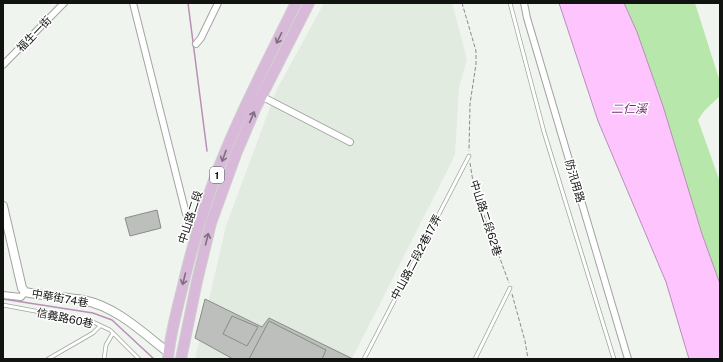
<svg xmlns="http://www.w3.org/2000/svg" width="723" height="362" font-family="'Public Sans','Noto Sans TC',sans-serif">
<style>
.built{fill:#e2ebe0}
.green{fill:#b8e7ab}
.water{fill:#fec4fe;stroke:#b78fb7}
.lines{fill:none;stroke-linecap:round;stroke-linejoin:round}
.stream{stroke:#b78fb7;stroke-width:1.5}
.building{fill:#bcbfbb;stroke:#898d88}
.service-casing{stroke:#a1a5a0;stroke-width:4.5}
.minor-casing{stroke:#a1a5a0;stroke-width:8}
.tertiary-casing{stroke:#a1a5a0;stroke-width:10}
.primary-casing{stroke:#cfd0cf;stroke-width:12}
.path{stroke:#898c88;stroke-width:1;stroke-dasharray:4 2;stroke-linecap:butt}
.service{stroke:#fff;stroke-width:3}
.minor{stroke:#fff;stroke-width:6}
.tertiary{stroke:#fff;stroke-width:8}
.primary{stroke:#d9b9d9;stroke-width:10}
.oneway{stroke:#7f6e7f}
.labels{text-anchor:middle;stroke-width:3;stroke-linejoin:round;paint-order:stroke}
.shield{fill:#fff;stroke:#585a58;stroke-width:1}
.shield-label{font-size:10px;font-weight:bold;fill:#111311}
.street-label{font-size:11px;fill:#111311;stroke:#fff}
.water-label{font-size:12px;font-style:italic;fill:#6f2d71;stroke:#fff}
</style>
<rect width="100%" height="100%" fill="#f0f4ef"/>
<path class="built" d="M324 3H452L467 59 459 88 455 155 352 359H195L226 226 276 91Z"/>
<path class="green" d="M624 3H695L720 82V96L704 111 698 120 720 182V284C714 267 707 250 701 233 676 156 657 77 624 3Z"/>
<path class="water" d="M559 3H624L637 32 663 106 702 234 720 284V359H689L666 282 598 121Z"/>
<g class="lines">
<path class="stream" d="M188 3 207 151
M3 299 93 313 112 320 154 359"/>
</g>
<path class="building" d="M157 210 161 228 130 236 125 218Z
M205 299 262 327 269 318 353 359H233L195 338Z
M232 316 258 327 247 346 223 334Z
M269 321 326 350 322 359H249Z"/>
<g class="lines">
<defs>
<path id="service" d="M510 3 544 132 614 359
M3 305 93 322 110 330 139 359
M48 359 93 333 100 326
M104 359 106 345 113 333
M364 359 469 156
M475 359 510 288"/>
<path id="minor" d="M133 3 186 214 200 221
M524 3 527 18 628 359
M196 44 201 38 218 3
M3 65 64 3
M261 96 350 142
M3 295 21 297 25 292"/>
<path id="tertiary" d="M3 206 22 288 25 292C44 296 64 297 83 300 117 307 142 332 169 353"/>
<path id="primary" d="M168 359C170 333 178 307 184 281 195 235 209 189 228 145 248 97 273 50 296 3
M181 359 197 281 211 223 236 154 256 107 309 3"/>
</defs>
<use href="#service" class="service-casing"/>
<use href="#minor" class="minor-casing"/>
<use href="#tertiary" class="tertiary-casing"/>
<use href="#primary" class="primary-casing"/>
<path class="path" d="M462 3 476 51V64L470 104 469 151
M470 163 474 188 509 283
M512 294 525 341 528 359"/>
<use href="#service" class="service"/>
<use href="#minor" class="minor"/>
<use href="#tertiary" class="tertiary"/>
<use href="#primary" class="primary"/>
</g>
<defs><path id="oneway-shaft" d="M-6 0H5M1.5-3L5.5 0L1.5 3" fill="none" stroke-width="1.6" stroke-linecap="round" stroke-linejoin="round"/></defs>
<g class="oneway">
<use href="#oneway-shaft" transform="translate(279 38) rotate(116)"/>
<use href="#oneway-shaft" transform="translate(252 117) rotate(-67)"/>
<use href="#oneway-shaft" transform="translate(224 156) rotate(110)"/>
<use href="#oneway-shaft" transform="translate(207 239) rotate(-76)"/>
<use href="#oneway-shaft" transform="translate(184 279) rotate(104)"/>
</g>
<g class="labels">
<rect class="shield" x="210" y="167" width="14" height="16" rx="3"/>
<g class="shield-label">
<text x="217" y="179">1</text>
</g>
<g class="street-label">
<text transform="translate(34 34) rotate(-46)" y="4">福生一街</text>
<text transform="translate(575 181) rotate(74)" y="4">防汛用路</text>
<text transform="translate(190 217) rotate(-72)" y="4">中山路二段</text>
<text transform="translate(486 218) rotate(72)" y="4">中山路二段62巷</text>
<text transform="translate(416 257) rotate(-62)" y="4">中山路二段2巷17弄</text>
<text transform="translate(60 298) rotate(10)" y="4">中華街74巷</text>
<text transform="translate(65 318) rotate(12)" y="4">信義路60巷</text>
</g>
<g class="water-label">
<text x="629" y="113">二仁溪</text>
</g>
</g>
<rect width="723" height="362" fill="none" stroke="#111311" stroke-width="8"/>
</svg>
